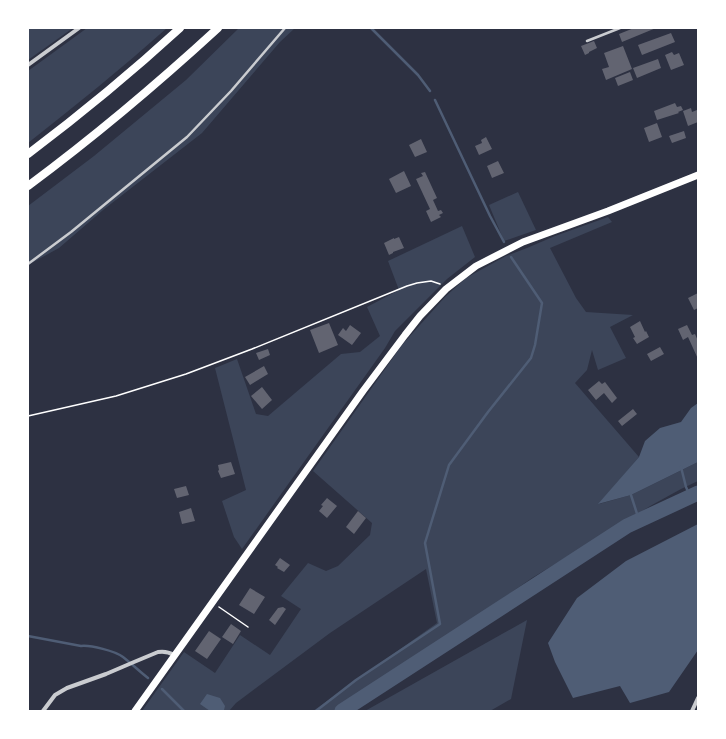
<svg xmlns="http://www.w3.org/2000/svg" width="726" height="739" font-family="'PT Sans',sans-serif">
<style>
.green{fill:#3c4559}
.water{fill:#4f5d75}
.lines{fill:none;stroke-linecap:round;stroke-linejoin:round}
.stream{stroke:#4f5d75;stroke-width:2.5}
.river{stroke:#4f5d75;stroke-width:15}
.building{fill:#626471}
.path{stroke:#fff;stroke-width:1.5}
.service{stroke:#caccd0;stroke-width:2.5}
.minor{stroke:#caccd0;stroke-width:4}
.secondary{stroke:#fff;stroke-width:7}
.motorway{stroke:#fff;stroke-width:8}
</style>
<rect width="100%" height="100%" fill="#2d3142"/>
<path class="green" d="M28 28H73L28 60Z
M87 28H167C122 68 75 106 28 143V71Z
M239 28H295L280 42 202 133 103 210 59 248 28 265V206L94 156 186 80Z
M518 192 536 230 504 241 489 205Z
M608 217 612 222 550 248 576 298 586 312 633 315 610 327 626 358 598 370 592 350 587 370 575 383 639 457 599 504 631 495 698 462V481L681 489 652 505 532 578 413 661 339 711H313L437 623 426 569 330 633 236 703 229 711H142L184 652 215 673 240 635 270 655 301 609 281 596 308 563 326 571 338 566 370 535 372 523 313 471 402 345 445 297 466 278 506 256 527 248 555 236Z
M462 226 475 257 447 279 395 331 385 348 242 549 234 537 222 501 246 490 215 368 237 359 256 414 268 416 341 354 360 352 380 336 367 307 399 290 388 261Z
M527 620 511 699 490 711H365Z"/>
<path class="water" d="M698 403V462L631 495 598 504 639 457 645 441 660 428 681 422 691 408Z
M698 524V650L669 692 630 703 620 686 573 698 555 662 548 643 577 598 626 561Z
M207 694 220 698 225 706 224 710 210 711 200 704Z"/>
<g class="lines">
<path class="stream" d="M371 28 418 75 430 91
M435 100 490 216 504 242
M681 467 686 487 690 496
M631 495 639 520
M28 636 81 646C91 645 115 651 123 657 132 664 139 671 148 678
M162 689 184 711
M316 711 356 680 440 624 425 543 449 465 488 412 531 358 535 345 542 303 511 257"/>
<path class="river" d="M342 711 627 526 698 493"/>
</g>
<path class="building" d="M634 28H656L622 42 619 34Z
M671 33 675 42 642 55 638 45Z
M594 41 597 48 589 52V53L585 55 581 46Z
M623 46 632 69 606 80 602 69 609 67 604 53Z
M672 52 674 55 679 53 684 65 671 70 665 55Z
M658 59 661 68 637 78 633 68Z
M630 72 633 80 618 86 615 78Z
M675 103 677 107 681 106 683 110 678 112 679 113 657 120 654 111Z
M691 108 692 112 697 110 698 113V122L688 126 683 111Z
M657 123 662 137 649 142 644 128Z
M684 131 686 138 672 143 669 136Z
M486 137 492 149 479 155 475 146 482 143 481 140Z
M421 139 427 152 415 157 409 145Z
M498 161 504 173 492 178 487 166Z
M404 171 411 186 396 193 389 179Z
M425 172 437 198 433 200 438 211 441 210 443 213 439 215 441 217 431 222 426 211 430 209 416 179 423 176 421 173Z
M399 237 404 248 393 252V253L389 255 384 243 394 238V239Z
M698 293V308L694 310 688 298Z
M640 321 645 332 646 331 649 337 637 344 633 338 635 337 630 327Z
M329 323 338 345 319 353 310 330Z
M350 325 361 333 352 345 338 335 343 328 346 331Z
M687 325 692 335 695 334 698 341V359L688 337 683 340 678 329Z
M660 347 664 354 651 361 647 354Z
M268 349 270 355 259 360 256 353Z
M264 366 268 374 250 385 245 377Z
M599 381 602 384 605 382 617 398 612 403 604 393 596 400 588 390Z
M262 387 272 400 262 409 251 396Z
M633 409 637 414 622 426 618 421Z
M231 462 235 474 221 478 218 471 219 470 218 465Z
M186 486 189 495 177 498 174 489Z
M327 498 337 506 327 518 319 511 323 506 321 505Z
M191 508 195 521 182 524 179 512Z
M358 511 366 518 354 534 346 527Z
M280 558 290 565 284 572 277 568 278 567 275 565Z
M250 588 265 597 254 614 239 605Z
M283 607 286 609 275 625 269 620 278 608Z
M231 624 241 631 233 644 222 637Z
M209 631 221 639 207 659 195 651Z"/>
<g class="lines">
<path class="path" d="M28 416 116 396 186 374 252 349 407 286 417 283 431 281 440 284
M219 607 248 627"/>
<path class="service" d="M587 41 620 28
M28 264 71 232 187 137 231 91 285 28"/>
<path class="minor" d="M28 65 79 28
M43 711 55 695 67 688 106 674 134 662 158 652C164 651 169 652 174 655
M692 711 698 698"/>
<path class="secondary" d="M135 711 363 391 405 335 420 316 446 289 476 266 523 242 608 211 698 175"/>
<path class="motorway" d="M28 154C81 114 132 72 180 28
M28 186C94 137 157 84 218 28"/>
</g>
<rect width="726" height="739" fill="none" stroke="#ffffff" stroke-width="58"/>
</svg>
